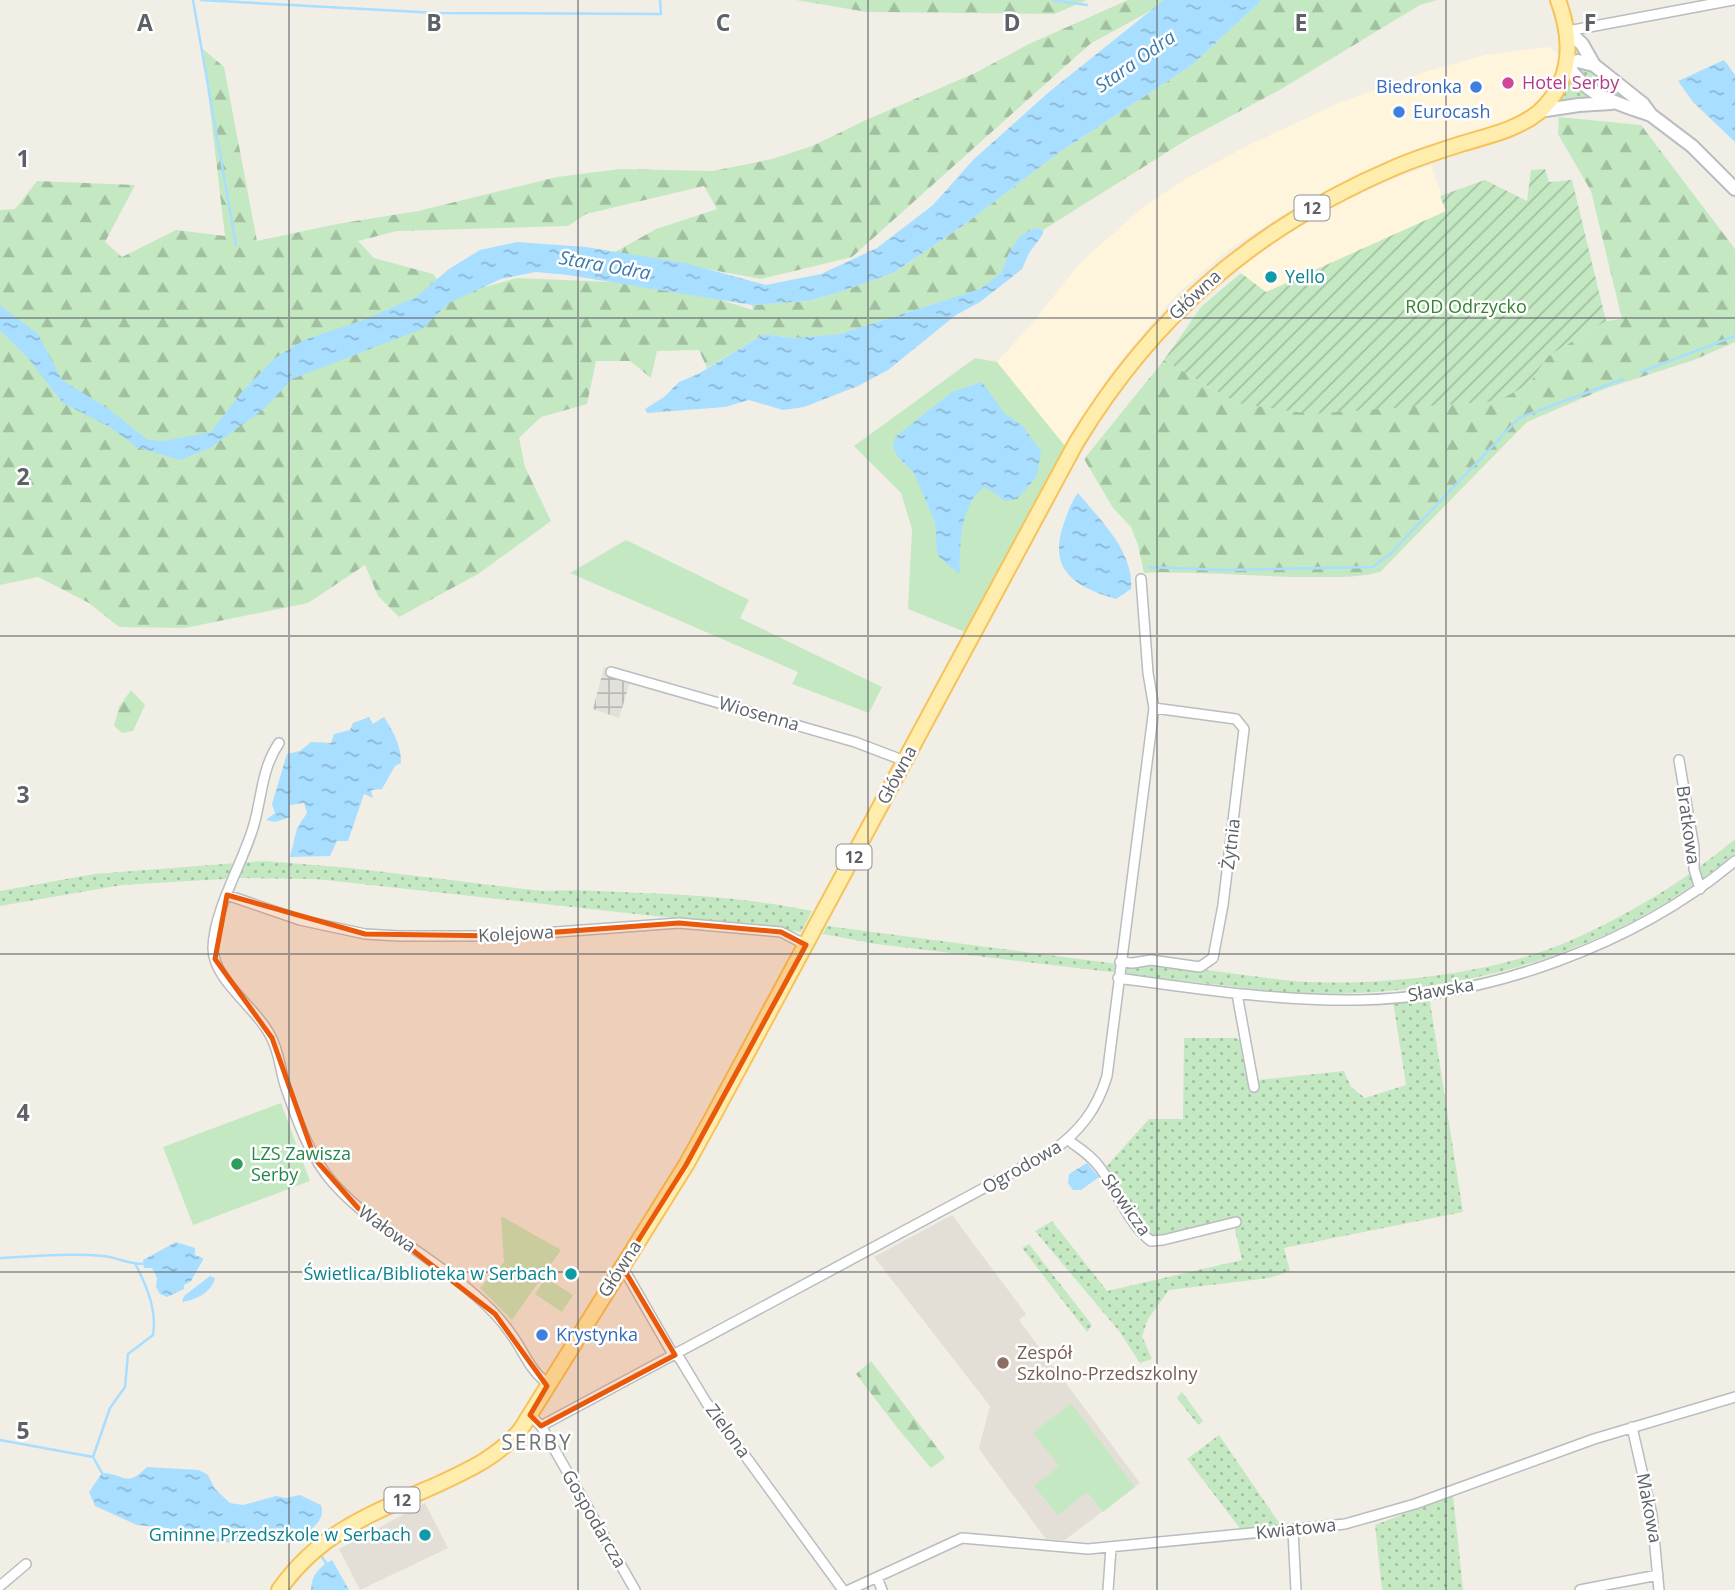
<svg xmlns="http://www.w3.org/2000/svg" width="1735" height="1590" font-family="'Open Sans',sans-serif">
<style>
.commercial{fill:#fff5dd}
.industrial{fill:url(#industrial-grid)}
.education{fill:#e3dfd7}
.grass{fill:url(#grass-dots)}
.forest{fill:url(#forest-firs)}
.park{fill:#c4e9c2}
.garden{fill:url(#garden-furrows)}
.water{fill:url(#water-ripples)}
.lines{fill:none;stroke-linecap:round;stroke-linejoin:round}
.stream{stroke:#a8deff;stroke-width:2.5}
.minor-casing{stroke:#b9bcc0;stroke-width:12}
.secondary-casing{stroke:#b9bdc2;stroke-width:16}
.primary-casing{stroke:#f7c259;stroke-width:18}
.minor{stroke:#fff;stroke-width:9}
.secondary{stroke:#fff;stroke-width:12}
.primary{stroke:#ffedad;stroke-width:14}
.marked{fill:#e8590c;fill-opacity:0.2;stroke:#e8590c;stroke-width:5;stroke-linejoin:round}
.grid{fill:none;stroke:#5e6267;stroke-width:2;stroke-opacity:0.55}
.hotel-dot{fill:#d1479c;stroke:#fff;stroke-width:2.5}
.shop-dot{fill:#3f7fe0;stroke:#fff;stroke-width:2.5}
.culture-dot{fill:#0f9aa8;stroke:#fff;stroke-width:2.5}
.leisure-dot{fill:#2e9e5b;stroke:#fff;stroke-width:2.5}
.education-dot{fill:#8d6e63;stroke:#fff;stroke-width:2.5}
.labels{text-anchor:middle;stroke-width:5;stroke-linejoin:round;paint-order:stroke}
.shield{fill:#fff;stroke:#8e9195;stroke-width:2}
.shield-label{font-size:16px;font-weight:bold;fill:#5e6267}
.hotel-label{font-size:18px;fill:#b23c85;stroke:#fff;text-anchor:start}
.shop-label{font-size:18px;fill:#366cbe;stroke:#fff;text-anchor:start}
.culture-label{font-size:18px;fill:#0d838f;stroke:#fff;text-anchor:end}
.street-label{font-size:18px;fill:#5e6267;stroke:#fff}
.park-label{font-size:18px;fill:#318330;stroke:#fff}
.leisure-label{font-size:18px;fill:#27864d;stroke:#fff;text-anchor:start}
.education-label{font-size:18px;fill:#785e54;stroke:#fff;text-anchor:start}
.water-label{font-size:19px;font-style:italic;fill:#3c7aad;stroke:#fff}
.quarter-label{font-size:21px;letter-spacing:2px;fill:#6f7579;stroke:#fff}
.grid-label{font-size:23px;text-anchor:middle;font-weight:bold;fill:#5e6267;stroke:#fff;stroke-width:5;stroke-linejoin:round;paint-order:stroke}
</style>
<defs>
<pattern id="industrial-grid" width="8" height="8" patternUnits="userSpaceOnUse" patternTransform="scale(1.75)"><rect width="8" height="8" fill="#e2e0da"/><path d="M0 4h8M4 0v8" fill="none" stroke="#bab9b5"/></pattern>
<pattern id="grass-dots" width="8" height="8" patternUnits="userSpaceOnUse" patternTransform="scale(1.75)"><rect width="8" height="8" fill="#c4e9c2"/><path d="M2 2h.1M6 6h.1" fill="none" stroke="#a2c0a1" stroke-width="1.8" stroke-linecap="round"/></pattern>
<pattern id="forest-firs" width="22" height="20" patternUnits="userSpaceOnUse" patternTransform="scale(1.75)"><rect width="22" height="20" fill="#c4e9c2"/><path d="M5 1l3.5 6h-7zM16 11l3.5 6h-7z" fill="#a2c0a1"/></pattern>
<pattern id="garden-furrows" width="10" height="10" patternUnits="userSpaceOnUse" patternTransform="scale(1.75)"><rect width="10" height="10" fill="#c4e9c2"/><path d="M-1 1l2-2M0 10L10 0M9 11l2-2" fill="none" stroke="#a2c0a1"/></pattern>
<pattern id="water-ripples" width="26" height="14" patternUnits="userSpaceOnUse" patternTransform="scale(1.75)"><rect width="26" height="14" fill="#a8deff"/><path d="M2 4q2-2 4 0t4 0M15 11q2-2 4 0t4 0" fill="none" stroke="#8cb7d2"/></pattern>
</defs>
<rect width="100%" height="100%" fill="#f1eee6"/>
<path class="commercial" d="M1548 47 1560 55 1557 72 1547 92 1532 110 1508 122 1424 146 1351 177 1283 215 1228 250 1177 294 1143 334 1108 377 1065 446 997 362 1035 320 1079 264 1142 208 1187 178 1245 147 1341 102 1428 71 1485 55Z
M1431 165 1447 211 1265 293 1241 273 1237 267 1325 211 1383 183Z"/>
<path class="industrial" d="M604 667 632 675 619 718 593 709Z"/>
<path class="education" d="M952 1215 1026 1314 1019 1320 1140 1483 1065 1540 1046 1539 984 1456 979 1448 990 1406 874 1257Z
M425 1503 448 1548 360 1590 339 1549Z"/>
<path class="grass" d="M1575 66H1585L1641 107 1630 105 1581 77Z
M1571 80 1600 100 1555 105Z
M1735 839V854C1610 957 1453 998 1294 994L876 944 823 934 827 926 1133 966 1147 963C1182 967 1217 971 1252 976 1272 978 1291 982 1311 982 1389 985 1495 973 1567 942 1627 916 1685 881 1735 839Z
M264 861 351 868 542 891C575 889 607 891 640 893 700 895 753 899 812 911L801 932 316 879 240 878 122 885 0 906V891L94 874Z
M1429 996 1463 1212 1284 1248 1290 1271 1269 1278 1169 1290 1148 1319 1142 1336 1152 1359 1140 1363 1119 1331 1035 1231 1052 1221 1107 1291 1242 1260 1233 1221 1165 1237 1154 1236 1145 1229 1105 1168 1149 1119H1183L1184 1038H1235L1251 1044 1258 1080 1344 1071 1351 1087 1365 1098 1406 1085 1393 1001Z
M1029 1244 1092 1325 1087 1332 1022 1248Z
M1182 1392 1203 1421 1198 1425 1177 1398Z
M1219 1435 1282 1527 1242 1531 1187 1459Z
M1453 1495 1463 1590H1382L1375 1525Z"/>
<path class="forest" d="M796 0H1087L1054 14 867 12Z
M1128 0H1170L1090 44 852 257 761 279 615 252 656 229 717 209 704 186 586 214 568 226 397 231 358 241 374 258 433 274 450 297 517 278 636 283 698 293 753 310 752 305 807 301 837 293 893 273 964 225 1057 154 1192 65 1262 0H1437L1420 5 1283 88 1188 139 1043 230 1036 228 1010 251 1001 273 981 289 840 334 793 338 764 334 707 368 699 350 657 351 651 378 630 361H596L587 404 541 417 519 438 525 467 551 521 478 574 399 617 378 596 365 565 308 603 185 628 119 627 89 603 38 577 0 585V210L15 209 37 181 135 185 105 242 122 257 176 230 225 236 203 49 224 67 257 241 337 224 418 211 557 177 620 169 713 171 772 159 812 146 866 120 975 73 1029 44Z
M1559 117 1641 125 1735 249V342L1694 360 1604 389 1527 422 1380 572C1358 578 1334 577 1311 577 1255 577 1199 571 1144 573L1138 545 1131 527 1113 508 1084 459 1164 360 1237 403 1529 384 1548 356 1606 321 1622 319 1591 191 1558 134Z
M131 690 145 705 133 731 122 733 114 726 119 707Z
M871 1361 945 1458 931 1468 899 1430 856 1374Z"/>
<path class="park" d="M975 358 997 362 1065 446 1021 549 975 636 908 609 912 529 901 493 854 446Z
M626 540 749 600 740 618 882 687 869 713 792 684 798 672 570 573Z
M281 1103 310 1181 193 1225 163 1147Z
M501 1216 561 1250 512 1320 480 1288 504 1262Z
M546 1278 573 1295 562 1312 535 1294Z
M1071 1403 1135 1487 1103 1512 1087 1492 1058 1515 1034 1486 1059 1466 1033 1433Z"/>
<path class="garden" d="M1545 169 1549 182 1572 180 1606 321 1548 356 1529 384 1498 401 1310 414 1237 403 1164 360 1201 307 1241 273 1266 292 1446 211 1440 196 1485 180 1527 201 1531 170Z"/>
<path class="water" d="M1164 0H1262L1192 65 1057 154 964 225 893 273 837 293 807 301 752 305 568 275 536 272 501 279 449 303 422 329 292 379 264 409 210 448 180 460 136 447 110 427 63 403 27 357 0 330V305L38 334 62 380 107 408 148 440 164 441 211 432 240 394 275 358 304 340 366 319 416 297 449 269 480 250 517 242 586 247 685 263 766 285 821 274 877 248 933 205 973 160 1049 92Z
M1724 60 1735 75V142L1693 102 1678 81Z
M1036 228 1043 230V234L1029 253 1022 269 980 302 956 315 888 370 858 386 804 407 783 410 749 400 725 407 647 413 645 409 664 397 679 382 698 374 764 334 793 338 840 334 980 289 1001 273 1010 251 1021 235Z
M982 382 1005 414 1021 424 1041 451 1037 476 1017 499 1005 501 985 487C958 506 961 544 959 574 953 568 946 564 941 559 933 550 938 531 934 520L914 473 898 457 893 448 895 437 952 392Z
M1078 493C1100 520 1134 551 1131 589L1116 599C1075 587 1047 570 1064 523 1068 512 1071 502 1078 493Z
M369 717 373 724 384 717C394 733 401 745 401 763L395 766 382 789 371 790 373 798 364 794 348 841H337L330 856 290 857 297 828 307 813 304 803 290 805V817L275 822 266 820 275 813 272 804 287 754 300 751 311 742 331 743 334 734 350 730 353 723Z
M1087 1163 1099 1177 1081 1190H1073L1068 1183 1069 1174Z
M176 1242 195 1248V1255L203 1258V1260L191 1281 184 1285V1289L167 1297 160 1294 156 1287 157 1278 152 1268H144L143 1260Z
M210 1276 215 1278C212 1292 196 1300 182 1302L184 1296Z
M147 1467 199 1470 208 1475 215 1489 230 1503 243 1505 276 1496 286 1498 300 1495 321 1505C326 1519 312 1531 300 1536L286 1531H279L258 1543 216 1542 167 1528 137 1525 95 1506 89 1492 102 1473C124 1473 126 1489 147 1467Z
M332 1560 349 1590H311C311 1575 320 1566 332 1560Z"/>
<g class="lines">
<path class="stream" d="M193 0 236 245
M201 0 437 13 661 14 660 0
M1053 0 1087 5
M1641 372 1735 336
M1148 567 1225 570 1373 567 1391 553 1519 418 1623 379
M0 1258C34 1256 69 1253 104 1256 118 1258 131 1265 146 1264
M0 1440 93 1457
M102 1473 93 1457 110 1408 125 1387 128 1354 153 1335C157 1310 147 1287 136 1265
M304 1535 314 1546
M320 1554 326 1563"/>
<defs>
<path id="minor" d="M1568 31 1733 0
M611 672 855 742 905 761
M279 743C261 769 262 799 253 828 242 864 214 910 213 948 213 980 256 1007 270 1035 279 1050 280 1069 285 1085 297 1120 309 1156 334 1184 375 1229 430 1255 475 1295 488 1306 501 1319 511 1334 524 1351 530 1372 549 1384
M1679 760 1694 848V869L1700 889
M227 895 300 920 365 934 399 936H503L679 923 781 932 806 945
M1120 962 1133 963 1151 960 1200 967 1213 958 1223 905 1244 729 1236 719 1154 708
M1118 978C1198 989 1276 1001 1357 1000 1487 998 1635 945 1735 861
M1237 994 1254 1087
M1068 1140C1080 1149 1092 1156 1101 1169 1116 1190 1130 1226 1151 1241L1163 1240 1236 1222
M622 1266 671 1351 680 1359 706 1402 843 1590
M530 1415 541 1426 635 1590
M541 1426 1051 1152C1079 1132 1097 1110 1107 1076L1154 708 1148 673 1141 579
M1632 1427 1652 1515 1659 1590
M1293 1531 1296 1590
M877 1577 882 1590
M0 1586 26 1564
M849 1590 962 1538 1088 1549 1345 1524 1415 1504 1594 1439 1735 1397
M1108 1590 1111 1548
M1580 1590 1658 1575"/>
<path id="secondary" d="M1568 31 1582 44 1594 65
M1539 111 1579 105 1611 103
M1651 115C1619 104 1584 95 1567 64L1578 61 1594 65 1643 104 1651 115 1692 146 1735 189"/>
<path id="primary" d="M279 1590C319 1533 370 1514 432 1487 464 1472 498 1458 521 1429L686 1165 711 1120 1076 443C1154 314 1257 226 1396 167 1417 158 1439 151 1461 144 1487 136 1517 130 1539 112 1573 81 1573 40 1558 0"/>
</defs>
<use href="#minor" class="minor-casing"/>
<use href="#secondary" class="secondary-casing"/>
<use href="#primary" class="primary-casing"/>
<use href="#minor" class="minor"/>
<use href="#secondary" class="secondary"/>
<use href="#primary" class="primary"/>
</g>
<path class="marked" d="M227 895 365 934 503 936 679 923 781 932 806 945 686 1165 622 1266 675 1355 541 1426 530 1415 547 1386 495 1314 358 1208 315 1159 272 1038 215 959Z"/>
<path class="grid" d="M289 0V1590M578 0V1590M868 0V1590M1157 0V1590M1446 0V1590M0 318H1735M0 636H1735M0 954H1735M0 1272H1735"/>
<circle class="hotel-dot" cx="1508" cy="83" r="7"/>
<g class="shop-dot">
<circle cx="1476" cy="87" r="7"/>
<circle cx="1399" cy="112" r="7"/>
<circle cx="542" cy="1335" r="7"/>
</g>
<g class="culture-dot">
<circle cx="1271" cy="277" r="7"/>
<circle cx="571" cy="1274" r="7"/>
<circle cx="425" cy="1535" r="7"/>
</g>
<circle class="leisure-dot" cx="237" cy="1164" r="7"/>
<circle class="education-dot" cx="1003" cy="1363" r="7"/>
<g class="labels">
<g class="shield">
<rect x="1294.5" y="195.5" width="35" height="25" rx="5"/>
<rect x="836.5" y="844.5" width="35" height="25" rx="5"/>
<rect x="384.5" y="1487.5" width="35" height="25" rx="5"/>
</g>
<g class="shield-label">
<text x="1312" y="214">12</text>
<text x="854" y="863">12</text>
<text x="402" y="1506">12</text>
</g>
<g class="hotel-label">
<text x="1522" y="89">Hotel Serby</text>
</g>
<g class="shop-label">
<text x="1462" y="93" text-anchor="end">Biedronka</text>
<text x="1413" y="118">Eurocash</text>
<text x="556" y="1341">Krystynka</text>
</g>
<g class="culture-label">
<text x="1285" y="283" text-anchor="start">Yello</text>
<text x="557" y="1280">Świetlica/Biblioteka w Serbach</text>
<text x="411" y="1541">Gminne Przedszkole w Serbach</text>
</g>
<g class="street-label">
<text transform="translate(1195 295) rotate(-43)" y="6">Główna</text>
<text transform="translate(759 714) rotate(16)" y="6">Wiosenna</text>
<text transform="translate(897 775) rotate(-62)" y="6">Główna</text>
<text transform="translate(1688 825) rotate(82)" y="6">Bratkowa</text>
<text transform="translate(1231 844) rotate(-83)" y="6">Żytnia</text>
<text transform="translate(516 934) rotate(-3)" y="6">Kolejowa</text>
<text transform="translate(1441 990) rotate(-10)" y="6">Sławska</text>
<text transform="translate(1022 1167) rotate(-30)" y="6">Ogrodowa</text>
<text transform="translate(1126 1205) rotate(55)" y="6">Słowicza</text>
<text transform="translate(387 1229) rotate(36)" y="6">Wałowa</text>
<text transform="translate(620 1269) rotate(-57)" y="6">Główna</text>
<text transform="translate(728 1431) rotate(54)" y="6">Zielona</text>
<text transform="translate(1649 1508) rotate(79)" y="6">Makowa</text>
<text transform="translate(594 1519) rotate(60)" y="6">Gospodarcza</text>
<text transform="translate(1296 1529) rotate(-6)" y="6">Kwiatowa</text>
</g>
<g class="park-label">
<text x="1466" y="313">ROD Odrzycko</text>
</g>
<g class="leisure-label">
<text x="251" y="1160">LZS Zawisza<tspan x="251" dy="21">Serby</tspan></text>
</g>
<g class="education-label">
<text x="1017" y="1359">Zespół<tspan x="1017" dy="21">Szkolno-Przedszkolny</tspan></text>
</g>
<g class="water-label">
<text transform="translate(1135 61) rotate(-35)" y="7">Stara Odra</text>
<text transform="translate(605 265) rotate(10)" y="7">Stara Odra</text>
</g>
<g class="quarter-label">
<text x="537" y="1450">SERBY</text>
</g>
</g>
<g class="grid-label">
<text x="145" y="31">A</text>
<text x="434" y="31">B</text>
<text x="723" y="31">C</text>
<text x="1012" y="31">D</text>
<text x="1301" y="31">E</text>
<text x="1590" y="31">F</text>
<text x="23" y="167">1</text>
<text x="23" y="485">2</text>
<text x="23" y="803">3</text>
<text x="23" y="1121">4</text>
<text x="23" y="1439">5</text>
</g>
</svg>
